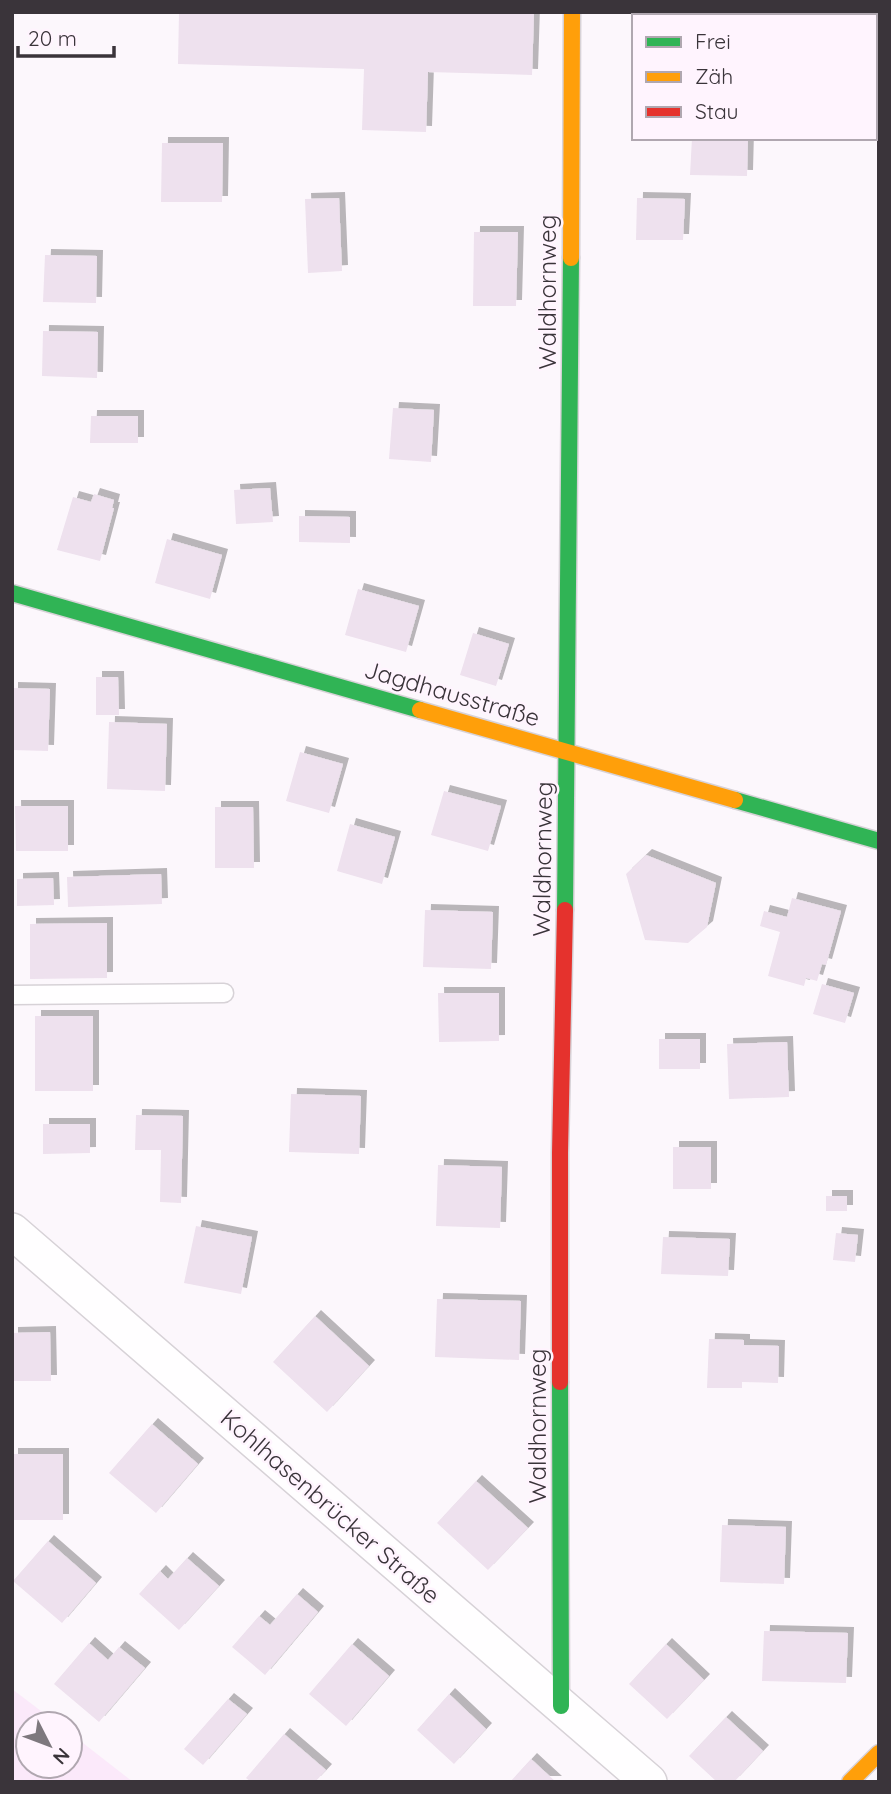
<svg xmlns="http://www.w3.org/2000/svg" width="891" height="1794" font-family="Quicksand,sans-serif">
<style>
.green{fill:#fbe9fa}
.building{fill:#eee1ee;filter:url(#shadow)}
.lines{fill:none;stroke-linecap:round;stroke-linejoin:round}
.lane-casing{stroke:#d7d2d7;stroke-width:21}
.street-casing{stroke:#d7d2d7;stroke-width:38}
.fast-casing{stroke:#d7d2d7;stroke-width:19}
.slow-casing{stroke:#d7d2d7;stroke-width:19}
.jam-casing{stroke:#d7d2d7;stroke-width:19}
.lane{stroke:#fffeff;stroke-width:18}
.street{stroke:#fffeff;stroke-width:35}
.fast{stroke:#30b455;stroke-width:16}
.slow{stroke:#ff9f0a;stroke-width:16}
.jam{stroke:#e5322d;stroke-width:16}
.labels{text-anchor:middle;stroke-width:5;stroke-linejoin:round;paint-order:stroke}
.street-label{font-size:24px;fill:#3a343a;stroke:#fff4fe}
</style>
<defs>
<filter id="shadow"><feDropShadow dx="6" dy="-6" stdDeviation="0" flood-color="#0004"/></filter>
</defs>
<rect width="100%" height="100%" fill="#fcf7fc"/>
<path class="green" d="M12 1689 58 1724H28V1766H70V1733L133 1782H12Z"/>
<path class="building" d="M179 12 534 13 532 75 428 72 426 132 362 130 364 69 178 64Z
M695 12 749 13V16H695Z
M692 138H748L747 176 690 175Z
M162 143H223L222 202H161Z
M339 198 342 271 308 273 305 199Z
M637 198 685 199 683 240H636Z
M474 232H518L516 306H473Z
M45 255 97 256 96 303 43 302Z
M43 331 98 332 97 378 42 376Z
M393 408 434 410 431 462 389 459Z
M91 416H138V443H90Z
M270 488 273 522 236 524 234 490Z
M94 494 114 500 112 508H114L100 561 57 550 73 497 91 502Z
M299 516 350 517V543L299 542Z
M167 539 222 555 210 599 155 583Z
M358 589 419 606 406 652 345 635Z
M473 633 509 644 496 686 460 675Z
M96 677H118L119 715H96Z
M12 688 50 689 48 751 12 750Z
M109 722 167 724 165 791 107 789Z
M300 752 343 764 329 813 286 801Z
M444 791 501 806 488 851 431 835Z
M15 806H68V851H16Z
M215 807H253L254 868H215Z
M350 824 395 837 382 884 337 871Z
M646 855 716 883 707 927 688 943 645 940 626 874Z
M161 874 162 904 68 907 67 877Z
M53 878 54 905 17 906V879Z
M792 898 841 911 826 965 822 964 817 981 806 978 804 986 768 976 780 932 760 926 764 911 787 917Z
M425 910 493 912 491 969 423 967Z
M107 923V978L30 979V924Z
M822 984 854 993 845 1023 813 1014Z
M438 993H499V1041L439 1042Z
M35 1016H93V1091H35Z
M659 1039H700V1069H659Z
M787 1042 789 1097 729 1099 727 1044Z
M291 1094 361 1096 359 1154 289 1152Z
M136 1115 183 1116 181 1203 160 1202 161 1150H135Z
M43 1124H90V1153L43 1154Z
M673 1147H711V1189H673Z
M438 1165 502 1167 500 1228 436 1226Z
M826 1196H847V1211H826Z
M196 1226 252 1237 241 1294 184 1283Z
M836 1233 858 1235 855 1262 833 1260Z
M663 1237 730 1239 728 1276 661 1274Z
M437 1299 521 1301 519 1360 435 1357Z
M315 1316 369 1366 327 1412 273 1362Z
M50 1332 51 1381H12V1333Z
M709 1339 744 1340V1345L779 1346 778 1383 742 1382V1388H707Z
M152 1424 198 1464 156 1513 109 1473Z
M12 1454H63V1520H12Z
M476 1481 528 1528 488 1570 437 1523Z
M722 1525 786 1527 784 1584 720 1582Z
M48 1541 96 1583 62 1623 13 1581Z
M187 1558 219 1586 179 1630 139 1594 160 1571 168 1579Z
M297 1594 318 1612 265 1675 232 1647 259 1616 270 1625Z
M764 1631 848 1633 846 1683 762 1681Z
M89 1643 108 1660 119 1647 145 1668 99 1722 54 1684Z
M352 1644 389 1676 346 1726 309 1694Z
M666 1644 704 1680 667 1719 629 1684Z
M449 1694 486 1729 454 1764 417 1730Z
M228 1699 247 1714 203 1765 184 1749Z
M726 1717 763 1751 734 1782H717L689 1756Z
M284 1734 326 1770 315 1782H251L246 1778Z
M531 1759 556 1782H510Z"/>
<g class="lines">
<defs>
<path id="lane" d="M12 995 224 993"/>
<path id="street" d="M12 1231 649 1782"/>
<path id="fast" d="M12 593 420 710
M735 800 879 841
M565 910 571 258
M560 1382 561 1706"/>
<path id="slow" d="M571 258 572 12
M420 710 735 800
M850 1782 879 1753"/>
<path id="jam" d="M560 1382V1153L565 910"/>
</defs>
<use href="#lane" class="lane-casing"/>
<use href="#street" class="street-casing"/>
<use href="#fast" class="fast-casing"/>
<use href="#slow" class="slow-casing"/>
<use href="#jam" class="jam-casing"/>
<use href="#lane" class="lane"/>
<use href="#street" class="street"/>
<use href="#fast" class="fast"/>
<use href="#slow" class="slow"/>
<use href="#jam" class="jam"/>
</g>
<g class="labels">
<g class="street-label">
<text transform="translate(548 292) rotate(-90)" y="8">Waldhornweg</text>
<text transform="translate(452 694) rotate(16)" y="8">Jagdhausstraße</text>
<text transform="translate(543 859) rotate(-89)" y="8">Waldhornweg</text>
<text transform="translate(538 1426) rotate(-90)" y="8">Waldhornweg</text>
<text transform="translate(330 1507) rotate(41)" y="8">Kohlhasenbrücker Straße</text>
</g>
</g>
<rect width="891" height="1794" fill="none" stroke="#3a343a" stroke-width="28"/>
<rect x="632" y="14" width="245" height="126" fill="#fff4fe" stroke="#b0a7b0" stroke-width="2"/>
<rect x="646" y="37" width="35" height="10" fill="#30b455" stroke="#b0a7b0" stroke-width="2"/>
<text x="695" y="49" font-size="21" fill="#3a343a">Frei</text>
<rect x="646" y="72" width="35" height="10" fill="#ff9f0a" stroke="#b0a7b0" stroke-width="2"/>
<text x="695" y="84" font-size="21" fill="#3a343a">Zäh</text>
<rect x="646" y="107" width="35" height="10" fill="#e5322d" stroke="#b0a7b0" stroke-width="2"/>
<text x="695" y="119" font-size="21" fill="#3a343a">Stau</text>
<g transform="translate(49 1745) rotate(132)"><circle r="33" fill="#fff4fe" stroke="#b0a7b0" stroke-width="2"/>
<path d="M0-5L12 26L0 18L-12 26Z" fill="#7e787e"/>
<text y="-10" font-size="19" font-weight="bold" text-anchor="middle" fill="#3a343a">N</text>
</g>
<path d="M18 46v10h96v-10" fill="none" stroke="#3a343a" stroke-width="3.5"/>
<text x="28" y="46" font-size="21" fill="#3a343a" stroke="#fff4fe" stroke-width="5" paint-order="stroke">20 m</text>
</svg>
